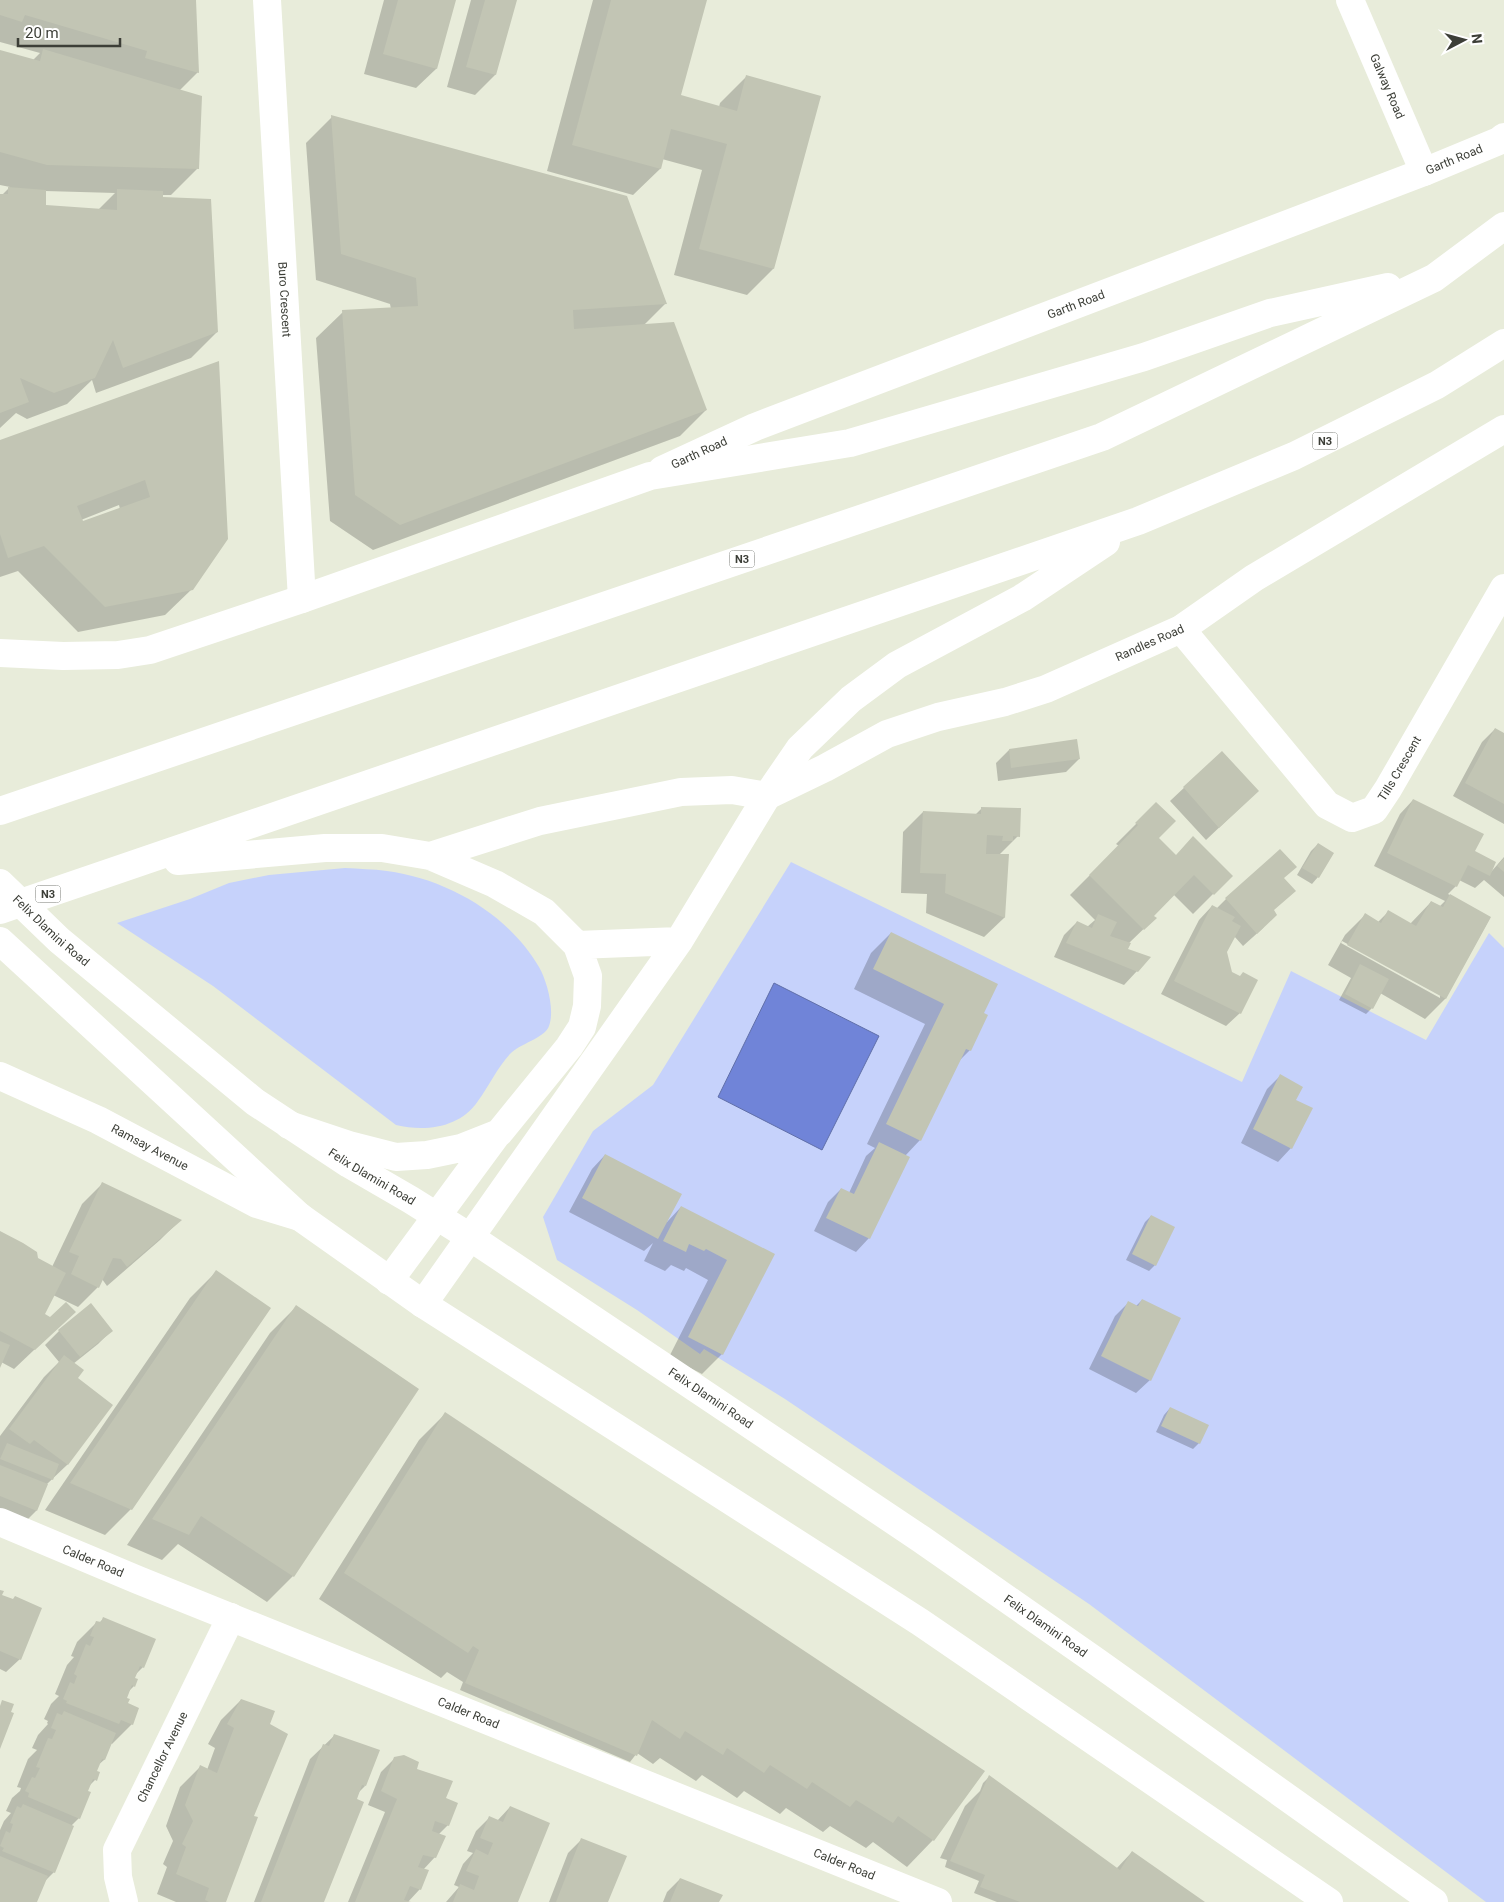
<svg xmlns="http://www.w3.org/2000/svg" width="1504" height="1902" font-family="Roboto,sans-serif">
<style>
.green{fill:#c6d2fb}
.water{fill:#7084d8;stroke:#606fa8}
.shadow{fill:#0003;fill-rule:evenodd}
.building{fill:#c2c5b4;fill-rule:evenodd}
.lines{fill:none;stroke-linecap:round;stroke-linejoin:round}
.minor{stroke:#fff;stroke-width:28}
.secondary{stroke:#fff;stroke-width:28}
.motorway{stroke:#fff;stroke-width:28}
.labels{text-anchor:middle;stroke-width:4.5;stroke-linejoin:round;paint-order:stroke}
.shield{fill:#fff;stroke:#767873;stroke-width:1}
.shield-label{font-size:11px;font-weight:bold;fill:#3c3e37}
.street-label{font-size:12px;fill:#3c3e37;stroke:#fff}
</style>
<rect width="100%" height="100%" fill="#e8ecda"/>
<path class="green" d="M791 862 1242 1082 1291 971 1426 1040 1489 933 1504 948V1902H1486L1089 1604 785 1399 704 1349 700 1354 637 1310 557 1260 543 1217 593 1131 653 1085Z
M345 868C359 869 373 869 387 871 447 879 508 914 539 967 547 981 555 1010 549 1026 545 1038 519 1044 510 1054 497 1068 489 1086 478 1101 460 1128 425 1132 396 1125L213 986 117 923 190 899 229 883 269 875Z"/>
<path class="water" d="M774 983 879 1036 822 1150 718 1097Z"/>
<path class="shadow" d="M0 0H195L198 72 179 91 197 169 171 195H162L217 332 191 358 96 393 92 380 67 404 27 419 16 413 0 428V195H2L10 187 0 185V52L33 60 40 53 0 42ZM45 191 115 193 98 210 45 206Z
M384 0H455L436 69 416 88 364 74Z
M471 0H516L495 75 475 95 447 87Z
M593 0H705L680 96 719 107 720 103 746 77 819 97 773 269 747 295 674 275 702 170 662 159 660 169 633 195 547 171Z
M332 117 666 303 644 325 706 410 680 436 373 550 330 521 316 338 343 312 391 309 390 304 316 280 306 143Z
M218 363 192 589 165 615 78 632 18 571 0 577V441ZM119 505 120 509 82 523 81 520Z
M1495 729 1504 734V824L1453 796 1482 742Z
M1009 750 1079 759 1066 772 998 781 996 763Z
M1222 752 1244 804 1206 840 1170 801Z
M1413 800 1473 852 1491 872 1504 857V897L1484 880 1475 888 1459 880 1456 886 1448 894 1490 918 1445 999 1425 1019 1380 993 1372 1008 1366 1014 1339 1000 1351 978 1328 965 1345 935 1365 915 1378 922 1388 912 1410 924 1431 902 1439 907 1445 901 1374 866 1400 814ZM1342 941 1440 995V998L1341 943Z
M1156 804 1157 838 1175 856 1231 876 1193 914 1173 894 1152 916 1155 918 1129 943 1127 949 1137 971 1124 985 1054 957 1064 935 1077 922 1087 927 1095 920 1070 895 1119 846 1116 844Z
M982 808 1018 836 999 855H1007L1004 918 984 937 926 913 927 894 901 893 903 832 923 812 975 815Z
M1318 844V877L1312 884 1297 875 1311 851Z
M1283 878 1272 911 1263 928 1243 946 1234 936 1226 952 1240 1013 1226 1026 1161 994 1199 920 1212 906 1216 909 1226 899Z
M891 933 982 1014 970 1050 959 1061 920 1140 905 1156 869 1238 856 1252 814 1231 828 1202 841 1189 849 1193 866 1156 875 1148 867 1144 925 1024 854 989 871 953Z
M1280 1076 1295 1100 1291 1148 1278 1162 1241 1143 1267 1089Z
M605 1155 667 1222 681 1207 773 1255 722 1354 702 1374 669 1357 708 1280 686 1268 684 1271 671 1265 665 1271 644 1261 653 1243 644 1251 569 1212 592 1169Z
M102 1184 180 1220 160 1240 107 1286 102 1279 98 1287 78 1307 53 1295 43 1315 54 1331 14 1369 1 1362 0 1365V1233L36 1258 52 1267 82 1204Z
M1151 1216 1155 1265 1149 1271 1126 1260 1145 1222Z
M216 1272 131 1509 105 1535 45 1510 190 1298Z
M1142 1300 1150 1380 1136 1393 1089 1369 1115 1316 1128 1303 1136 1306Z
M91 1305 111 1331 98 1344 73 1364 76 1379 112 1405 67 1465 47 1484 36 1511 23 1524 0 1515V1436L44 1377 59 1362 45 1345 59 1331Z
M296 1307 293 1576 267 1602 178 1544 162 1560 127 1545 270 1333Z
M1170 1408 1199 1443 1193 1449 1156 1432 1164 1415Z
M445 1414 983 1771 933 1840 907 1867 873 1842 866 1848 830 1826 823 1832 786 1808 780 1814 744 1791 737 1798 702 1775 696 1781 660 1758 653 1764 637 1753 630 1762 460 1690 463 1682 447 1672 441 1678 319 1599 419 1440Z
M0 1591 20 1659 6 1672 0 1669Z
M103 1619 154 1640 143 1667 134 1676V1686L128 1692 125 1699 132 1724 112 1744 110 1743 104 1760 97 1766 95 1780 88 1787 79 1818 71 1826H73L54 1872 45 1881 36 1902H0V1830L4 1821 11 1813 6 1811 12 1798 20 1791 21 1788 17 1787 28 1759 37 1750 32 1748 38 1735 48 1724 47 1723 48 1721 44 1719 51 1704 59 1696 55 1694 67 1665 74 1657 71 1656 77 1642 97 1622 99 1623Z
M241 1700 268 1725 252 1817 225 1902H176L157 1894 167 1867 163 1864 173 1841 166 1826 180 1787 200 1767 207 1770 215 1748 208 1744 221 1720Z
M335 1735 365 1786 358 1793 323 1902H254L310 1759Z
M394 1759 415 1769 444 1799 448 1825 439 1834 435 1857 423 1870 420 1889 408 1902H348L385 1812 368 1805 381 1772Z
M989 1777 1116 1869 1132 1852 1203 1902H997L974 1893 979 1881 945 1867 947 1860 940 1858 965 1806 980 1791 983 1783Z
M510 1807 516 1902H446L459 1887 454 1885 463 1864 473 1853 467 1851 476 1831 489 1818 497 1821Z
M582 1839 606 1902H549L568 1853Z
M680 1879 718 1902H663L667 1892Z"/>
<path class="building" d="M0 0H196L199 73 145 58 147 51 25 15 22 22 0 15Z
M398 0H456L437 69 383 54Z
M485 0H517L496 75 466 67Z
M611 0H707L681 95 737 111 746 75 821 96 774 269 699 249 727 144 671 129 661 169 572 145Z
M43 49 202 96 199 169 47 165 0 152V50L40 61Z
M331 115 627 196 667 304 573 310 574 329 674 322 707 410 400 525 355 495 342 310 418 306 416 278 341 254Z
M8 187 46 190V205L117 210V189L163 191V197L211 199 218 332 123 368 113 340 95 378 54 393 20 378 29 402 0 413V194H8Z
M219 361 228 539 193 590 105 607 44 546 8 558 0 534V440ZM145 480 150 497 83 521 77 506Z
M1495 728 1504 733V804L1465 783Z
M1077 739 1080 759 1011 768 1009 749Z
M1222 751 1259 791 1219 828 1183 787Z
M1413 799 1484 834 1475 851 1496 862 1490 876 1468 865 1457 887 1387 853Z
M1156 802 1176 821 1159 838 1176 855 1193 836 1233 876 1214 895 1194 875 1154 916 1157 918 1144 930 1089 875 1138 825 1135 823Z
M981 807 1021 808 1020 837 1013 836V841H1002L1003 836 987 835 986 854H1009L1005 918 945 893 946 874 920 873 923 811 981 814Z
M1318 843 1334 853 1319 878 1302 868Z
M1280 849 1297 867 1284 878 1296 891 1274 910 1277 915 1257 934 1225 898Z
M1504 858V872L1497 866Z
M1450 894 1491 917 1446 999 1347 945 1365 913 1381 923 1388 910 1416 926 1431 901 1443 907Z
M1212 905 1235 917 1232 921 1241 926 1227 952 1232 972 1240 976 1243 972 1258 980 1241 1014 1174 981Z
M1098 914 1117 922 1110 936 1131 943 1128 949 1151 957 1138 972 1066 943 1077 921 1092 928Z
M891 932 998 984 984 1013 988 1015 971 1051 966 1049 921 1141 886 1124 944 1004 873 969Z
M1360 964 1389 979 1373 1009 1345 994Z
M1280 1074 1303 1087 1296 1100 1313 1108 1292 1149 1253 1129Z
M879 1142 910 1157 870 1239 826 1218 841 1188 854 1194Z
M605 1154 682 1194 658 1239 582 1198Z
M102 1182 182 1220 127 1267 121 1259 113 1258 99 1288 71 1274 79 1256 69 1252Z
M681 1206 775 1254 723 1355 688 1337 727 1260 706 1249 704 1251 689 1244 686 1252 663 1241Z
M1151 1215 1175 1227 1156 1266 1132 1254Z
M0 1231 23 1243 37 1252 38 1258 66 1273 45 1314 50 1317 66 1302 76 1312 35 1350 0 1331Z
M216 1270 271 1308 132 1510 70 1483Z
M1142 1299 1181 1318 1151 1381 1101 1356 1128 1301 1138 1306Z
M91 1303 113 1331 80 1357 58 1330Z
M296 1305 419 1389 294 1577 201 1516 189 1535 152 1519Z
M0 1341 10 1345 0 1368Z
M64 1355 84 1370 78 1378 113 1405 68 1465 34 1440 30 1444 9 1429Z
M1170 1407 1209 1425 1200 1444 1161 1426Z
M445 1412 985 1771 934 1841 898 1816 893 1823 856 1800 850 1807 812 1782 807 1789 770 1765 764 1773 727 1748 723 1755 685 1731 680 1739 652 1720 637 1756 465 1683 479 1650 473 1646 468 1653 344 1573Z
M7 1443 59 1464 53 1480 0 1459Z
M0 1465 48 1484 37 1511 0 1496Z
M0 1590 4 1591 2 1595 13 1599 15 1596 42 1608 21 1660 0 1651Z
M103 1617 156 1639 144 1668 140 1666 135 1678 138 1679 135 1687 132 1685 127 1698 130 1699 128 1703 139 1708 133 1725 121 1720 119 1724 66 1703 67 1701 63 1699 70 1682 74 1684 77 1676 74 1674 86 1644 90 1646 94 1637 90 1636 96 1621 101 1622Z
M241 1699 275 1711 270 1724 288 1734 254 1816 258 1817 226 1902H209L205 1900 209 1888 176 1874 186 1847 182 1844 193 1821 185 1805 200 1765 217 1773 234 1728 227 1724Z
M2 1700 14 1704 11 1712 14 1713 0 1749V1706Z
M64 1711 116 1733 105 1760 102 1759 97 1771 100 1772 97 1781 93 1779 88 1791 91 1792 80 1819 28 1797 29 1793 25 1791 32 1777 35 1778 40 1768 36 1767 48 1738 52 1739 56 1730 51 1728 57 1713 62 1715Z
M334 1734 380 1750 366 1786 362 1785 357 1799 364 1802 324 1902H261L323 1744 329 1746Z
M404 1755 419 1762 417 1769 453 1781 446 1798 458 1803 449 1826 435 1821 432 1831 446 1836 436 1858 423 1855 418 1867 429 1870 421 1890 410 1886 404 1900 411 1902H355L397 1799 381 1791 394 1757Z
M989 1775 1120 1870 1132 1851 1205 1902H1020L980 1887 985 1875 950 1861Z
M23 1804 74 1826 55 1873 2 1851 4 1848 0 1846 6 1831 10 1833 13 1824 10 1823 17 1806 21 1808Z
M510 1806 550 1823 518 1902H453L460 1884 474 1890 479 1876 466 1871 476 1849 488 1855 493 1843 480 1838 489 1816 503 1822Z
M581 1838 627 1856 608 1902H556Z
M0 1856 48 1876 37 1902H0Z
M680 1878 723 1895 719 1902H670Z"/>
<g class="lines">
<g class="minor">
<path id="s1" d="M267 0 302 599"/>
<path id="s2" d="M1350 0 1424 172"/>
<path id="s3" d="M662 470 755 427 1424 172 1499 141 1504 137"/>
<path id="s4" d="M1181 629 1327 805 1352 818 1374 810 1388 789 1504 588"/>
<path id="s5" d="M767 796 825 768 887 734 938 717 1005 702 1046 689 1181 629 1254 578 1504 429"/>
<path id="s6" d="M0 1076 98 1120 257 1204 300 1217"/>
<path id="s7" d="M0 1522 138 1580 938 1902"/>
<path id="s8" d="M124 1902 118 1877 117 1850 231 1617"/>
</g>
<g class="secondary">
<path id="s9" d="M0 883 59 940 255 1102 349 1164 411 1200 470 1237 921 1539 1097 1662 1434 1902"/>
<path d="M0 941 300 1217 423 1304 920 1622 1329 1902"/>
</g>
<path class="motorway" d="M0 653 63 656 118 655 150 650 302 599 650 476 850 443 1144 357 1270 313 1388 287
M0 811 1102 437 1434 278 1504 226
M430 856 540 821 681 792 732 790 767 796
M178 861 325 848H382L430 856 495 884 544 912 577 945 679 941
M0 910 1138 521 1294 456 1437 385 1504 343
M289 1125 349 1145 396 1157 427 1155 461 1148 499 1133 569 1047 582 1027 587 1006 588 976 577 945
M389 1281 498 1133
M423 1304 679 941 767 796 800 748 851 699 897 665 1022 598 1106 542"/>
</g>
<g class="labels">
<g class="shield">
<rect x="1312.5" y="432.5" width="25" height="17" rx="4"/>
<rect x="729.5" y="550.5" width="25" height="17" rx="4"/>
<rect x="35.5" y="885.5" width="25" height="17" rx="4"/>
</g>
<g class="shield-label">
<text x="1325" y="445">N3</text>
<text x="742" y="563">N3</text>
<text x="48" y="898">N3</text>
</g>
<g class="street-label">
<text dy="4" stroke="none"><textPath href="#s2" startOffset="94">Galway Road</textPath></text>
<text dy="4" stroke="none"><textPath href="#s3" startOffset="851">Garth Road</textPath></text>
<text dy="4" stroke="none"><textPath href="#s1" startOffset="300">Buro Crescent</textPath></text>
<text dy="4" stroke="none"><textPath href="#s3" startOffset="446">Garth Road</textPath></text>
<text dy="4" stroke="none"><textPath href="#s3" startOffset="41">Garth Road</textPath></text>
<text dy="4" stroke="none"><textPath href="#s5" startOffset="414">Randles Road</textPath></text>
<text dy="4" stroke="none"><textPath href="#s4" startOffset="329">Tills Crescent</textPath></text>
<text dy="4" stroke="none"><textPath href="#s9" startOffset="70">Felix Dlamini Road</textPath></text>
<text dy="4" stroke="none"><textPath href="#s6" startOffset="166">Ramsay Avenue</textPath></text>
<text dy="4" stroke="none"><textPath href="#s9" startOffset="475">Felix Dlamini Road</textPath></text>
<text dy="4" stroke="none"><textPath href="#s9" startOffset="880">Felix Dlamini Road</textPath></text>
<text dy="4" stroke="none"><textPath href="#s7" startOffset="101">Calder Road</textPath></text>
<text dy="4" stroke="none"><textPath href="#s9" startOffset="1285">Felix Dlamini Road</textPath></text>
<text dy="4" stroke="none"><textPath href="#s7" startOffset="506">Calder Road</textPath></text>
<text dy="4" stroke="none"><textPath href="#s8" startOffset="156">Chancellor Avenue</textPath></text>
<text dy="4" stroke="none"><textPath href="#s7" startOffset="911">Calder Road</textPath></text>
</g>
</g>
<g transform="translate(1464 40) rotate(84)" stroke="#ffffff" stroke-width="4" paint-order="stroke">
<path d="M0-4L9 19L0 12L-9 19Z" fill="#3c3e37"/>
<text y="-8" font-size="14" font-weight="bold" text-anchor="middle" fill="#3c3e37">N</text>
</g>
<path d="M18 38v8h102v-8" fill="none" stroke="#3c3e37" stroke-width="2.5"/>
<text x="25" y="38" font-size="15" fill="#3c3e37" stroke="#ffffff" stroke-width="4" paint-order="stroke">20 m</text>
</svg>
